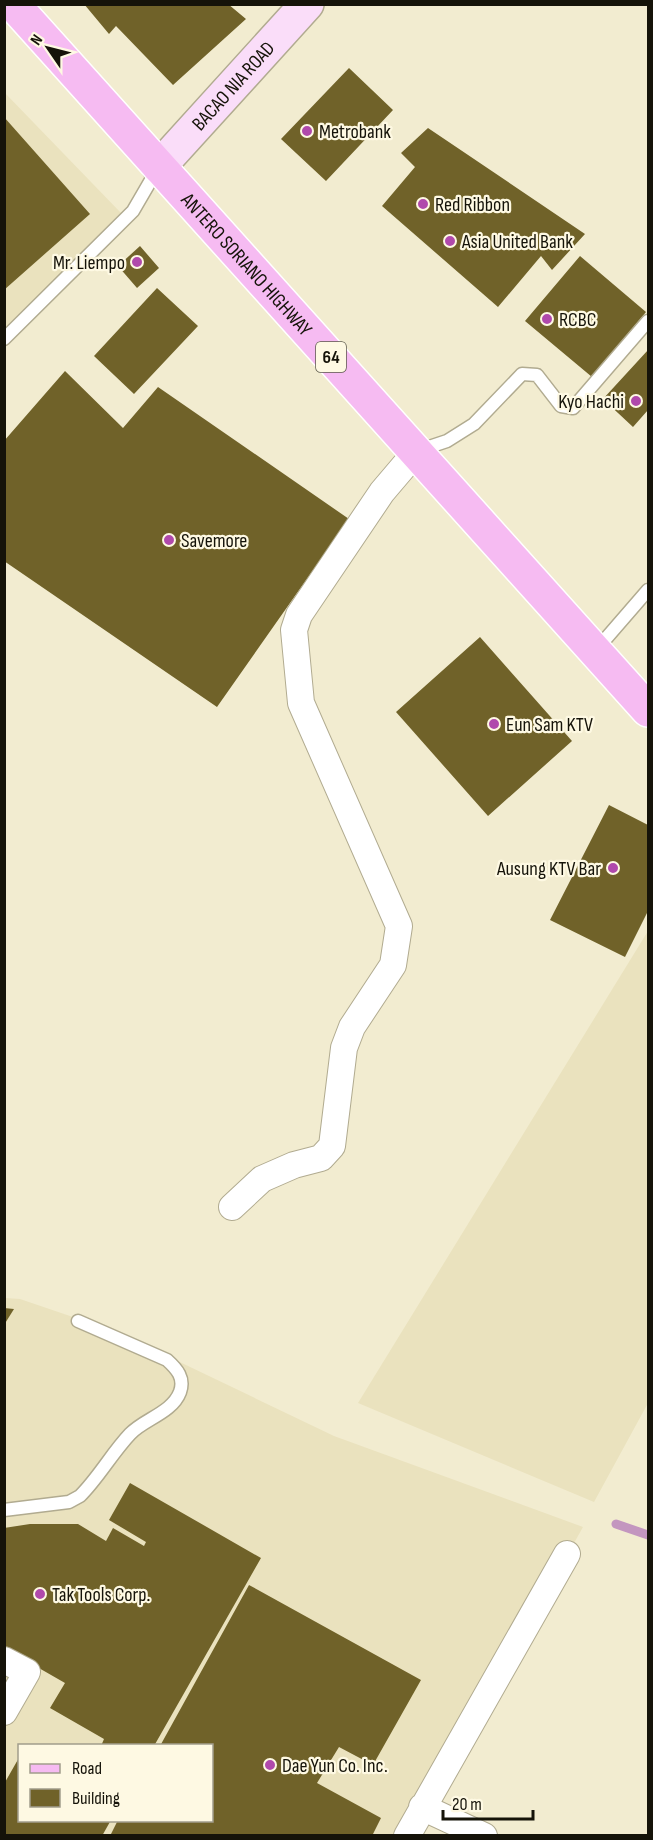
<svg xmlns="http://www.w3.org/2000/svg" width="653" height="1840" font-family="'Sofia Sans Condensed',sans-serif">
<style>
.built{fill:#eae2be;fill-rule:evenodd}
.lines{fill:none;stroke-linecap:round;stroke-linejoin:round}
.stream{stroke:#c396bf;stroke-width:9}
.building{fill:#706229}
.lane-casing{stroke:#b1ab90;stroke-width:15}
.street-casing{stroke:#b1ab90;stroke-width:28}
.secondary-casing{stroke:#b1ab90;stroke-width:36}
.primary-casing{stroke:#fff;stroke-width:36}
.lane{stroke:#fff;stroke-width:12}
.street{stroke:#fff;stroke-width:26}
.secondary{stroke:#faddf9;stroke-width:33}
.primary{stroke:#f6bbf2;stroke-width:33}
.poi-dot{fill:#b049ac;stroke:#fef9e3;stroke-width:2}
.labels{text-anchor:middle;stroke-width:4.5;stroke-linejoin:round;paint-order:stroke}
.shield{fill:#fef9e3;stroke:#5b584a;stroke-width:1.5}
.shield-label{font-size:18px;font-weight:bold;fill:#151309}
.street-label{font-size:20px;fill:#151309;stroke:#fef9e3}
.poi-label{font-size:20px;fill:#151309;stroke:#fef9e3;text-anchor:start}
</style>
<rect width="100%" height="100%" fill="#f2ecd0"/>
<path class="built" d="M4 92 121 213 5 336H4Z
M648 931V1403L594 1502 358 1403Z
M5 1298 20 1299 117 1332 334 1436 583 1527 411 1835 5 1836ZM20 1746H212V1820H20Z"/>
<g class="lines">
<path class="stream" d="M616 1524 648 1535"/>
</g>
<path class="building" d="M84 4H228L246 19 173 85 116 26 109 34Z
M349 68 393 110 326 181 281 139Z
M4 117 90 214 4 290Z
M428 128 585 234 552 270 541 256 498 307 382 206 415 167 401 153Z
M140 246 159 268 137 288 118 266Z
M580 256 646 312 592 377 525 321Z
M157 288 198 326 134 394 94 356Z
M648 350V410L633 427 603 399Z
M65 371 123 428 158 387 349 519 217 707 4 561V441Z
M480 637 572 741 488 816 396 712Z
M609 805 648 825V911L625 957 550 920Z
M4 1308 14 1309 4 1325Z
M130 1483 261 1558 154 1746H101L104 1739 50 1708 65 1683 4 1648V1528L30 1524H78L106 1541 113 1528 144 1546 146 1542 109 1520Z
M249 1585 421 1680 373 1765 339 1747 317 1783 381 1818 372 1836H110L118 1820H212V1746H160Z
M20 1756V1820H111L102 1836H4V1784Z"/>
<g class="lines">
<defs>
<path id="lane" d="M4 339 133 211 158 168
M417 451 447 441 474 424 522 374 537 375 561 406 573 408 648 321
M596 650 648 590
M4 1510 69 1502 80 1496C99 1477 112 1453 130 1434 144 1419 172 1413 180 1392 185 1378 177 1369 167 1360L78 1321"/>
<path id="street" d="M232 1207 262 1179 294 1165 321 1158 332 1146 344 1048 352 1027 393 965 399 926 301 703 294 630 299 615 382 492 416 452
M4 1660 27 1672 4 1712
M422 1807 484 1836
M407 1836 567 1554"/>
<g id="secondary">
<path id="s1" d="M159 167 307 4"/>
</g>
<g id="primary">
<path id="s2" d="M13 4 648 710"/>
</g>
</defs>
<use href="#lane" class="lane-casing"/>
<use href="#street" class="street-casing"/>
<use href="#secondary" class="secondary-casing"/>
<use href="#primary" class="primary-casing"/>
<use href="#lane" class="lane"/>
<use href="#street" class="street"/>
<use href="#secondary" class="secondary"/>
<use href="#primary" class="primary"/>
</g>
<g class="poi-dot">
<circle cx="307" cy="131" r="6"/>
<circle cx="423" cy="204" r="6"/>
<circle cx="450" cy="241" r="6"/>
<circle cx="137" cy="262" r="6"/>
<circle cx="547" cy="319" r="6"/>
<circle cx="636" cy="401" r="6"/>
<circle cx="169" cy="540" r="6"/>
<circle cx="494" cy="724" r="6"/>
<circle cx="613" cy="868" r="6"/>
<circle cx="40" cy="1594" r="6"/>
<circle cx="270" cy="1765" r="6"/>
</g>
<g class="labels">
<rect class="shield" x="316" y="342" width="30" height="30" rx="4.5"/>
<g class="shield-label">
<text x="331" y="363">64</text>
</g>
<g class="street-label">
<text dy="7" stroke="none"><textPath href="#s1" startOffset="110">BACAO NIA ROAD</textPath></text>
<text dy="7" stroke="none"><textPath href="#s2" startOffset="350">ANTERO SORIANO HIGHWAY</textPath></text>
</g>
<g class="poi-label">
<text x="319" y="138">Metrobank</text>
<text x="435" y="211">Red Ribbon</text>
<text x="462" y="248">Asia United Bank</text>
<text x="125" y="269" text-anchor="end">Mr. Liempo</text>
<text x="559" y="326">RCBC</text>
<text x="624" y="408" text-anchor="end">Kyo Hachi</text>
<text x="181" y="547">Savemore</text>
<text x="506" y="731">Eun Sam KTV</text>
<text x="601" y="875" text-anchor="end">Ausung KTV Bar</text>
<text x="52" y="1601">Tak Tools Corp.</text>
<text x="282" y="1772">Dae Yun Co. Inc.</text>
</g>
</g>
<rect width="653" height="1840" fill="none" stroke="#151309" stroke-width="12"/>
<rect x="18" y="1744" width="195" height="78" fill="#fef9e3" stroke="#a19d8c" stroke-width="1.5"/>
<rect x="30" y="1764" width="30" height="9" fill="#f6bbf2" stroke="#a19d8c" stroke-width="1.5"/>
<text x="72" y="1774" font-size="18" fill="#151309">Road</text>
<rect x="30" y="1789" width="30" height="18" fill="#706229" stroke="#a19d8c" stroke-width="1.5"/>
<text x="72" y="1804" font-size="18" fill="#151309">Building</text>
<g transform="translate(48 48) rotate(305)" stroke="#fef9e3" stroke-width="4.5" paint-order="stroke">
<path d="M0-4.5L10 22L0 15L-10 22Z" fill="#151309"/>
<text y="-9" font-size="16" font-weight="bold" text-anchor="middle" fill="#151309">N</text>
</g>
<path d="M443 1810v9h90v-9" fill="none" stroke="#151309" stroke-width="3"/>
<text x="452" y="1810" font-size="18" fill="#151309" stroke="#fef9e3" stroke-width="4.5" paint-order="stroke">20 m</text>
</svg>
